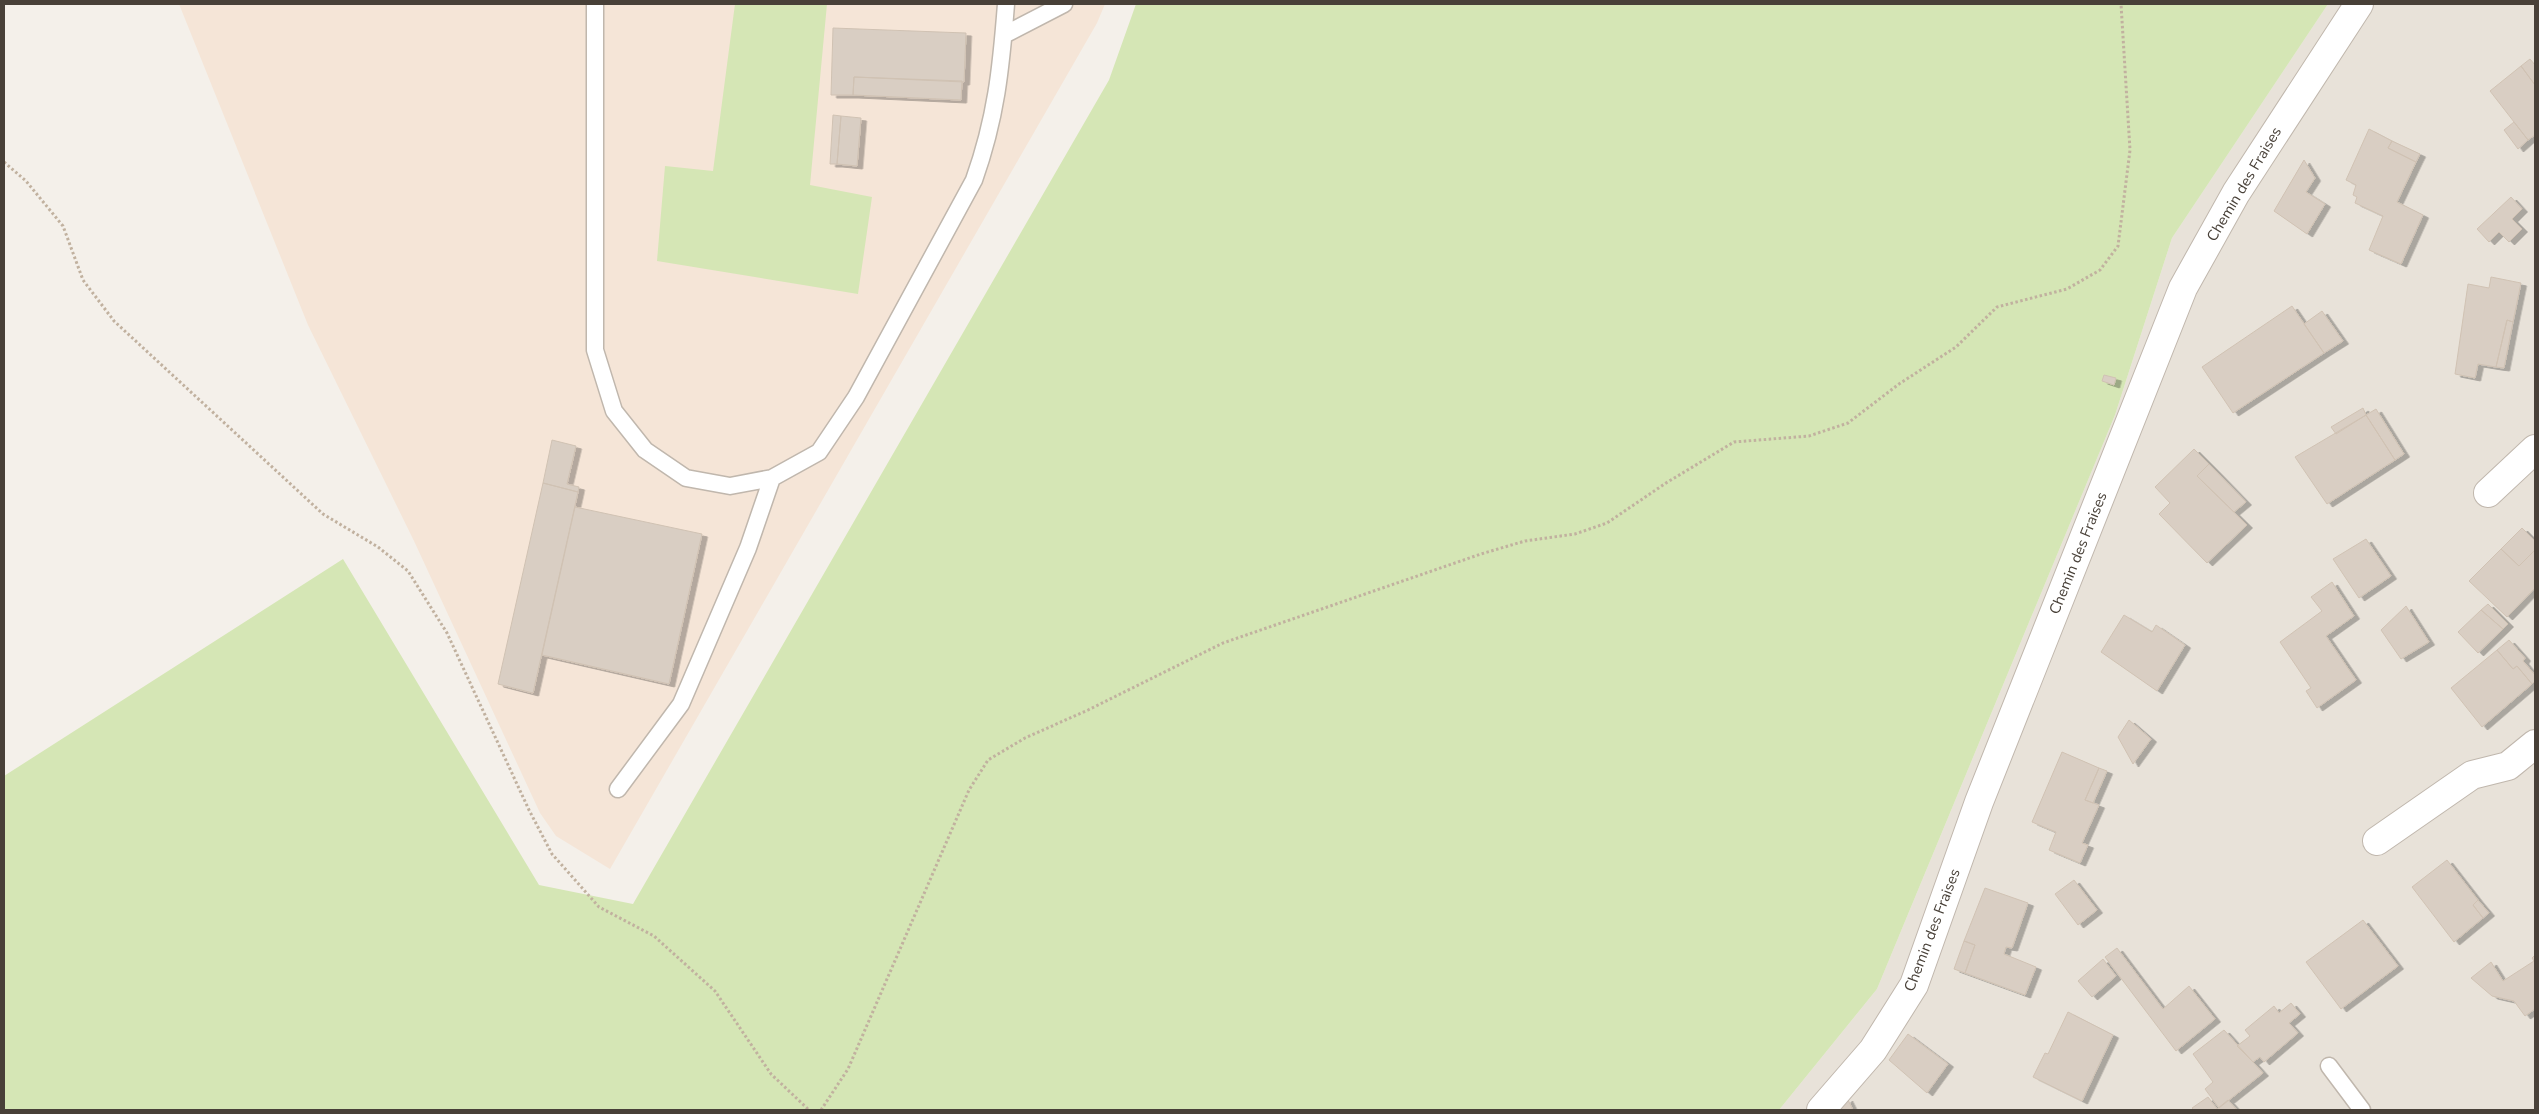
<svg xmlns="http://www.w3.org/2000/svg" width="2539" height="1114" font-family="'Nunito Sans',sans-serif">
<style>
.residential{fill:#e8e2d9}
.commercial{fill:#f5e5d7}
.green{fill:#d5e6b5}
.building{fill:#d9cec3;stroke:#d0c2b3;filter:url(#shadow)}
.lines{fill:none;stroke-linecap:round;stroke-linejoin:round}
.lane-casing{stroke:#c0b7ad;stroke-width:19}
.street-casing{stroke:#c0b7ad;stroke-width:30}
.path{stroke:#c1b19f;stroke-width:3;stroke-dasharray:2.5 2.5;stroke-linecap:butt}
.lane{stroke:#fff;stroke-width:16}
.street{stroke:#fff;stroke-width:28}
.labels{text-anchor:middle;stroke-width:5;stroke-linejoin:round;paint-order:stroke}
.street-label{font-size:15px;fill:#484038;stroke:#fff}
</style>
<defs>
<filter id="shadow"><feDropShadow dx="5.5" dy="3" stdDeviation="0" flood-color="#0004"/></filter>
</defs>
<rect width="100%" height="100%" fill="#f4f0ea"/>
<path class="residential" d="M2328 4H2535V1110H1779L1877 989 2115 415 2172 238Z"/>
<path class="commercial" d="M179 4H1105L1097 23 610 869 556 836 540 813 414 541 308 325Z"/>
<path class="green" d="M735 4H827L810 185 872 197 858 294 657 261 665 166 713 171Z
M1136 4H2328L2172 238 2115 415 1877 989 1779 1110H4V776L343 559 539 885 633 904 1109 80Z"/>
<path class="building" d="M833 28 966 33 964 82 854 77 853 95H831Z
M2530 59 2535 65V85L2521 66Z
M2521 66 2535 85V135L2528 140 2490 91Z
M854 77 962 81 961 100 853 95Z
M833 115 841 116 837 164H830Z
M841 116 861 118 857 166 837 164Z
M2514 122 2528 140 2518 149 2504 130Z
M2369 129 2392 141 2388 148 2416 162 2397 202 2423 215 2401 264 2369 250 2383 216 2355 203 2357 197 2353 195 2356 185 2346 180Z
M2392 141 2420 154 2416 162 2388 148Z
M2304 160 2315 178 2306 192 2325 204 2307 234 2274 211Z
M2511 197 2522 209 2512 219 2522 229 2509 242 2499 232 2489 242 2477 229Z
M2491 277 2521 283 2513 322 2507 320 2496 367 2478 364 2475 378 2455 374 2468 284 2489 288Z
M2292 306 2324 353 2233 413 2202 367Z
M2322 311 2343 341 2324 353 2304 324Z
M2507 320 2513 322 2504 368 2496 367Z
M2104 375 2116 378 2114 385 2102 381Z
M2363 408 2366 415 2336 434 2331 427Z
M2376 409 2404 454 2395 460 2366 415Z
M2366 415 2395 460 2327 504 2295 457Z
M552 440 576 446 567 484 579 487 578 492 543 483Z
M2194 449 2209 464 2197 476 2247 525 2207 563 2159 514 2170 503 2155 487Z
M2209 464 2246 502 2234 512 2197 476Z
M543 483 578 492 533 693 498 684Z
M575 507 702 534 669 684 542 655Z
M2522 528 2535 541V550L2519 566 2501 549Z
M2366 539 2391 576 2359 598 2333 559Z
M2501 549 2519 566 2535 550V588L2507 617 2469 581Z
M2332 582 2354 616 2326 636 2356 680 2317 708 2306 691 2311 688 2280 642 2322 611 2311 597Z
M2488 604 2508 624 2503 629 2481 610Z
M2406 606 2429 642 2401 659 2381 630Z
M2481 610 2503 629 2478 653 2458 632Z
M2124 615 2152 632 2156 625 2185 645 2157 691 2101 652Z
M2509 640 2525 658 2523 661 2535 675V681L2532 684 2517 666 2513 669 2497 650Z
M2497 650 2513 669 2517 666 2532 684 2482 727 2451 688Z
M2129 720 2151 739 2133 764 2118 737Z
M2062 752 2099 768 2085 800 2099 805 2082 843 2088 845 2080 863 2049 850 2056 832 2032 822Z
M2099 768 2107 771 2093 803 2085 800Z
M2447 860 2478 900 2473 905 2483 918 2454 942 2412 887Z
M2074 880 2097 910 2078 925 2055 894Z
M1985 888 2028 903 2012 948 2006 947 2004 954 2036 967 2025 995 1965 973 1975 945 1964 941Z
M2478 900 2489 913 2483 918 2473 905Z
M2363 920 2398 966 2341 1009 2306 962Z
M1964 941 1975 945 1965 973 1954 969Z
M2117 948 2163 1009 2189 986 2215 1019 2176 1051 2105 957Z
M2535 955V1009L2525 1016 2514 1001 2492 996 2471 978 2491 962 2503 981 2534 961 2532 958Z
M2103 959 2116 976 2092 997 2078 981Z
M2291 1003 2300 1014 2289 1023 2298 1033 2264 1062 2260 1057 2253 1062 2237 1046 2250 1036 2245 1030 2274 1006 2279 1013Z
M2068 1012 2113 1035 2082 1101 2033 1077 2045 1053 2048 1054Z
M2224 1030 2263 1073 2219 1108 2205 1089 2213 1082 2193 1054Z
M1908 1034 1948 1064 1927 1093 1889 1060Z
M2208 1097 2218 1110H2194L2192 1108Z
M1847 1098 1853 1110H1837Z
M2228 1100 2237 1110H2218L2217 1109Z"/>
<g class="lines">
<defs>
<path id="lane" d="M595 4V350L614 411 645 450 686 478 730 486 772 478 819 452 856 397 974 180C996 118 1001 69 1006 4
M1004 35 1064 4
M618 789 681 704 748 548 772 478
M2329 1066 2362 1110"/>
<path id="street" d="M2488 493 2535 449
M2377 841 2472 775 2508 766 2535 744
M1821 1110 1873 1050 1914 985 1979 802 2183 288 2236 193 2359 4"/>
</defs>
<use href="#lane" class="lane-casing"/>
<use href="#street" class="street-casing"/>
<path class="path" d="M4 162 26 181 63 226 83 280 114 321 323 514 378 547 408 571 447 633 529 810 552 854 599 907 654 936 715 991 771 1074 809 1110
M821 1110 848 1069 969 790 988 760 1025 738 1088 710 1223 643 1481 554 1525 541 1575 534 1607 523 1666 483 1734 442 1809 436 1848 423 1899 384 1956 347 1997 307 2067 289 2100 270 2118 246 2130 150 2121 4"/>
<use href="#lane" class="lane"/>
<use href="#street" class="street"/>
</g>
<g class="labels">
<g class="street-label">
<text transform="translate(2244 184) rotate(-59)" y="5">Chemin des Fraises</text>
<text transform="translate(2078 553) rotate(-68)" y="5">Chemin des Fraises</text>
<text transform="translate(1932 930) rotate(-69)" y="5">Chemin des Fraises</text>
</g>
</g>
<rect width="2539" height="1114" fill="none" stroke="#484038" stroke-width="10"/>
</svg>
